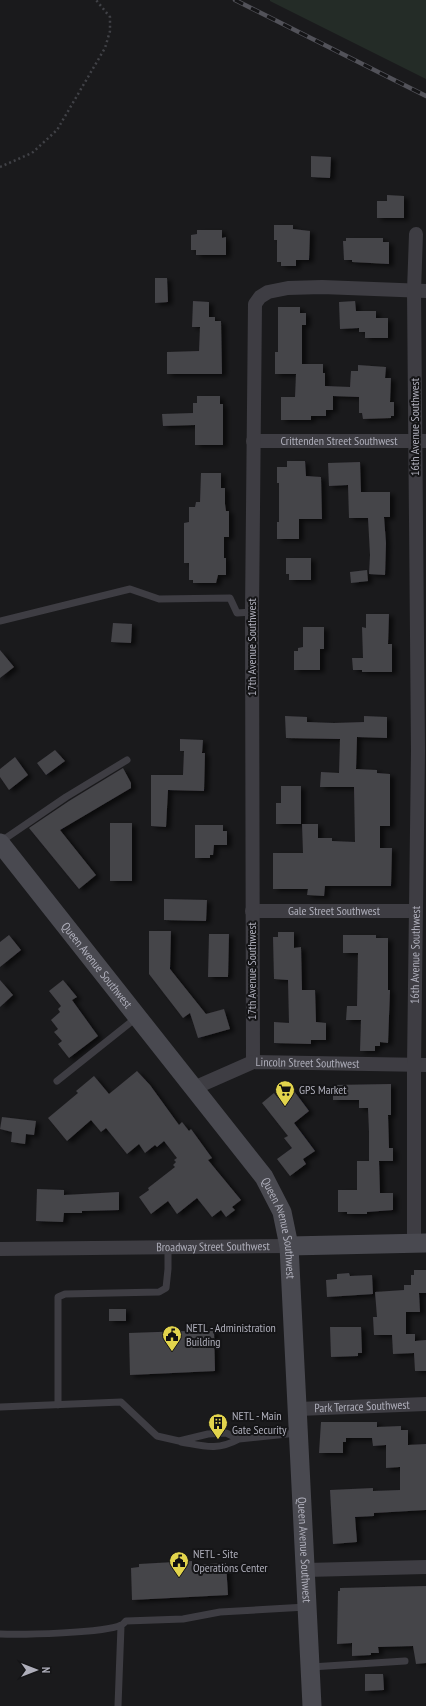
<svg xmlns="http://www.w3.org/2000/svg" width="426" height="1706" font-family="'PT Sans Narrow',sans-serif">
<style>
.green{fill:#242c27}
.building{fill:#454449;filter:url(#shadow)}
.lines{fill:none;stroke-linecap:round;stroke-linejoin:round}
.path{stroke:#414247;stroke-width:2.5;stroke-dasharray:2 3;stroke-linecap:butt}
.lane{stroke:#3e3d43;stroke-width:7}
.street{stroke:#3e3d43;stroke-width:14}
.secondary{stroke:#494950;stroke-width:19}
.rail-casing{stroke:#525259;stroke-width:4.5}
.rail{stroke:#151517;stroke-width:3;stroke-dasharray:9;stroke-linecap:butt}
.labels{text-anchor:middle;stroke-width:4;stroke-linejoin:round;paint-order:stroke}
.street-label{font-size:12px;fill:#aeaeba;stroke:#151517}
.poi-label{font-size:12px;fill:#aeaeba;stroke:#151517;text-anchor:start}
</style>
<defs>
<filter id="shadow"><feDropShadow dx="4.5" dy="2.5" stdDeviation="2" flood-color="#0009"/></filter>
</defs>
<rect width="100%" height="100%" fill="#1a1a1c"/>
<path class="green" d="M270 0H426V79L270 1Z"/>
<path class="building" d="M311 156 331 157 330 178 311 177Z
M387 195 404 196V218H377V201H387Z
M274 225H293V229L310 231 309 260H296V266H281V262H277V240H274Z
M197 230H222V238L226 237V255H196V250H191V235L197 234Z
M346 238H383V242H389V264L352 262V260H344L343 241H346Z
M155 278H167L168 302 155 303Z
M193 301 209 302V317H215V321H221L222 374H167V352L199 351 200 327H192Z
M355 301 356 311H376V318H388V338H365V332H359V328L340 329 339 302Z
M278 307H300V313H306V325H302V364H323V373H325V386L350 387 351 371H358V365L386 367 385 378H391L390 402H394V416H391V418L363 419 362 413H359V397L333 396V410H326V416H311V420H281V397H295L296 374H275V352H278Z
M197 396H220V404H223V445H195V425L163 426 162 414 193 413V403H197Z
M287 461H305L306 476 321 477 322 519H299V539H277V522H279V483H277V467H287Z
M360 462 361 492H390V517H384L386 543 385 575 369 574 370 555 368 518H349L348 485 329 486 328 463Z
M201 473H221V488H225V504L226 511H229V537H224V558H226V575H218L216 583H193V580H189V563H184V523L189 522V507H195L196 502H200Z
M286 558H311V580H289V574H286Z
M367 570 368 581 351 583 350 572Z
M366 614H389L388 644H392V672H362V670H353L352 658H363L362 627 366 628Z
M113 623 132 624 131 643 111 642Z
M303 627H324V649H320V670H294V651H298V648L303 647Z
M0 650 14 667 0 678Z
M285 716 307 717V722L334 723 364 722V716L387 717V738L357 737 356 769 377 770V773L390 774V826H380V848H392L391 886H325L324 896 307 895 308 889H273V853H303L302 824H318V838H332V841L355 842 354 787H320L321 772 339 773 340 739 286 738Z
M180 739 203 740 202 753H205L204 791 168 790 166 827 151 826V775H183L184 751H180Z
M55 750 65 761 46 775 37 763Z
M15 757 28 775 9 790 0 777V769Z
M123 768 131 783V788L60 830 96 875 79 889 29 828 69 801Z
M281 786H301V824H276V803H281Z
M110 823H132V881H110Z
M195 825H223V831H227V845H214L213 855H210V858H195Z
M164 899 207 900 206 921 164 920Z
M149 931H171L170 969 206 1014 224 1009 230 1029 198 1038 190 1013 183 1018 149 974Z
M278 932H294V948L301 947 302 990H315L316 1022 326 1023V1040H311V1044L274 1043V1022L289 1023 288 980 274 979 273 937H278Z
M209 934H229L228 977H208Z
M9 935 21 950 0 967V942Z
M343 935H376V938H388V990H390L388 1043 380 1042V1046H375V1051H360L361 1020H346L347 1006H357L358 953H343Z
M0 980 13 995 0 1007Z
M63 980 77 997 72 1000 98 1036 69 1058 58 1044 62 1041 54 1032 58 1029 51 1020 60 1012 58 1009 61 1006 49 991Z
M137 1071 150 1085 179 1125 182 1122 189 1131 191 1129 212 1158 208 1160 241 1200 232 1207 235 1210 226 1217 221 1210 212 1217 197 1198 177 1214 168 1201 151 1214 139 1197 149 1190 148 1188 175 1167 173 1165 176 1162 174 1160 177 1158 164 1141 157 1147 155 1145 145 1153 139 1144 127 1154 106 1128 101 1132 91 1120 67 1141 48 1118 78 1093 76 1091 94 1076 109 1094Z
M391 1084V1115H388L389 1148H393V1161H379L380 1193H393V1210L367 1212V1214H347V1212H338V1190H357V1161H369V1132L368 1108H359V1100H333V1085Z
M291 1087 309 1111 294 1123 315 1151 303 1159 306 1164 290 1176 277 1159 292 1148 284 1138 288 1136 262 1103 274 1093 278 1098Z
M2 1117 36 1121 34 1135 26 1134 25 1144 11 1142 12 1132 0 1129Z
M37 1189 64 1190V1195L119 1192V1210L82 1211V1213H64L63 1222 36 1221Z
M414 1270H426V1293H419L420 1312H406V1334H415V1341L426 1340V1371H415L414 1353 393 1354 392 1335H374L373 1317H377L375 1292 404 1290V1285H411V1275H414Z
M349 1273 350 1276 372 1275 373 1294 327 1297 326 1280 337 1279V1274Z
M109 1309H126V1321H109Z
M330 1327H361L362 1353H358V1356L331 1357Z
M214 1330 215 1371 130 1375 129 1333Z
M321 1422H377V1427L401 1426V1430H408V1445L426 1444V1510L374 1513V1516L355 1517 357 1542 333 1544 330 1490 373 1488V1491L400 1490V1467L386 1468V1445L373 1446 372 1438H346V1442H343V1453H319Z
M192 1561V1565L226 1563 228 1595 132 1600 131 1568 139 1567V1564Z
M426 1586V1663L416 1664 413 1646 378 1647 379 1653H371V1655L352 1656V1643L337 1644 338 1591H340V1588Z
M365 1674H383L384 1690 365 1691Z"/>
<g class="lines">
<path class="path" d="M0 167 32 153 57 130 105 48 110 31V17L96 0"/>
<path class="lane" d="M0 621 130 589 159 599 230 598 237 613 252 612
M0 842 66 797 127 760
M57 1081 136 1018
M58 1405V1297L65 1294 159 1292 166 1288 168 1269V1247
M0 1407 121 1402 157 1436 179 1441 208 1434 226 1433 239 1439 297 1433
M181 1442C204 1446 217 1451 239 1439
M0 1634C20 1635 106 1633 121 1625 123 1625 124 1623 126 1621L183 1619 220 1612 306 1607
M311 1667 405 1661
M118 1706 121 1626"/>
<g class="street">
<path id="s1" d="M253 441H426"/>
<path id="s2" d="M252 911H415"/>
<path d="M253 1062 252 612 255 304 260 297 268 292 288 288 322 287 426 291"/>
<path id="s3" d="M194 1088 253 1062 426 1065"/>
<path id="s4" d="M414 1243V1065L418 751 414 291 416 234"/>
<path id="s5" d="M0 1249 289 1246"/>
<path id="s6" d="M298 1409 426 1404"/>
<path d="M306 1570 426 1567"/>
</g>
<g class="secondary">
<path id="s7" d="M0 843 264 1177 282 1212 289 1246 312 1706"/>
<path d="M289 1246 426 1243"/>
</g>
<defs>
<path id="rail" d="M235 0 426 96"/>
</defs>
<use href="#rail" class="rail-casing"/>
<use href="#rail" class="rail"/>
</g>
<defs>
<symbol id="supermarket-pin" viewBox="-11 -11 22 30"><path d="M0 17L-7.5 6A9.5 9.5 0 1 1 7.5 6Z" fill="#e2d44c" stroke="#151517"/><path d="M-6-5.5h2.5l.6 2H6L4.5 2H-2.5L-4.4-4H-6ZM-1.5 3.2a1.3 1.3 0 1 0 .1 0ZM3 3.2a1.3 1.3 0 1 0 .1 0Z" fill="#111"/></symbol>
<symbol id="civic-pin" viewBox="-11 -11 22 30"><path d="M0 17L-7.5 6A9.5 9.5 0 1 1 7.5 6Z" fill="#e2d44c" stroke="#151517"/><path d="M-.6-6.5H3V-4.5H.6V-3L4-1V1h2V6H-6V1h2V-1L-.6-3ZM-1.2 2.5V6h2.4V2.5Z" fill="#111"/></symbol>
<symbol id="building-pin" viewBox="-11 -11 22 30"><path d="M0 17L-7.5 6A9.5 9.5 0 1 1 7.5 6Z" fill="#e2d44c" stroke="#151517"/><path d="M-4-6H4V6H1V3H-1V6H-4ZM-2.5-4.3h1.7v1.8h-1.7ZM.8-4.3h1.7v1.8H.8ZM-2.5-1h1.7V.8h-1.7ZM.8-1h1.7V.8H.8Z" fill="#111"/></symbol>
</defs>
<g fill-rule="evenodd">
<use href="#supermarket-pin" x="274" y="1079" width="22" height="30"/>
<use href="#civic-pin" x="161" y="1324" width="22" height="30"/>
<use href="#building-pin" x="207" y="1412" width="22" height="30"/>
<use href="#civic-pin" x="168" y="1550" width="22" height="30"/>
</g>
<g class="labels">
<g class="street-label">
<text transform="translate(415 427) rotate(-90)" y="4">16th Avenue Southwest</text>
<text dy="4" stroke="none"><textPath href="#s1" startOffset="86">Crittenden Street Southwest</textPath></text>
<text transform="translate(252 647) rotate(-90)" y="4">17th Avenue Southwest</text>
<text dy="4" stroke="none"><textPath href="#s2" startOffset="82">Gale Street Southwest</textPath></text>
<text dy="4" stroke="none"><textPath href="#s4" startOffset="288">16th Avenue Southwest</textPath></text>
<text dy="4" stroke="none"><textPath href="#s7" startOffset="156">Queen Avenue Southwest</textPath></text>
<text transform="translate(252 971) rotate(-90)" y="4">17th Avenue Southwest</text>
<text dy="4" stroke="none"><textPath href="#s3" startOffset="119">Lincoln Street Southwest</textPath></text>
<text dy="4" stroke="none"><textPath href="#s7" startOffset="480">Queen Avenue Southwest</textPath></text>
<text dy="4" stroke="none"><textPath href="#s5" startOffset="213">Broadway Street Southwest</textPath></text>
<text dy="4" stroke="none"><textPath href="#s6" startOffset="64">Park Terrace Southwest</textPath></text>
<text dy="4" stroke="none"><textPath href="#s7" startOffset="804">Queen Avenue Southwest</textPath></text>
</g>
<g class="poi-label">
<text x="299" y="1094">GPS Market</text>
<text x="186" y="1332">NETL - Administration<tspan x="186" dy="14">Building</tspan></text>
<text x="232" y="1420">NETL - Main<tspan x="232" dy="14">Gate Security</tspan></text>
<text x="193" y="1558">NETL - Site<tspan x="193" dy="14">Operations Center</tspan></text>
</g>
</g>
<g transform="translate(36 1670) rotate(90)" stroke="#151517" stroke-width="3" paint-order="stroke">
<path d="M0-3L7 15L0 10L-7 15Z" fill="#aeaeba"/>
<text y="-6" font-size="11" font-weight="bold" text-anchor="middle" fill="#aeaeba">N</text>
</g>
</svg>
